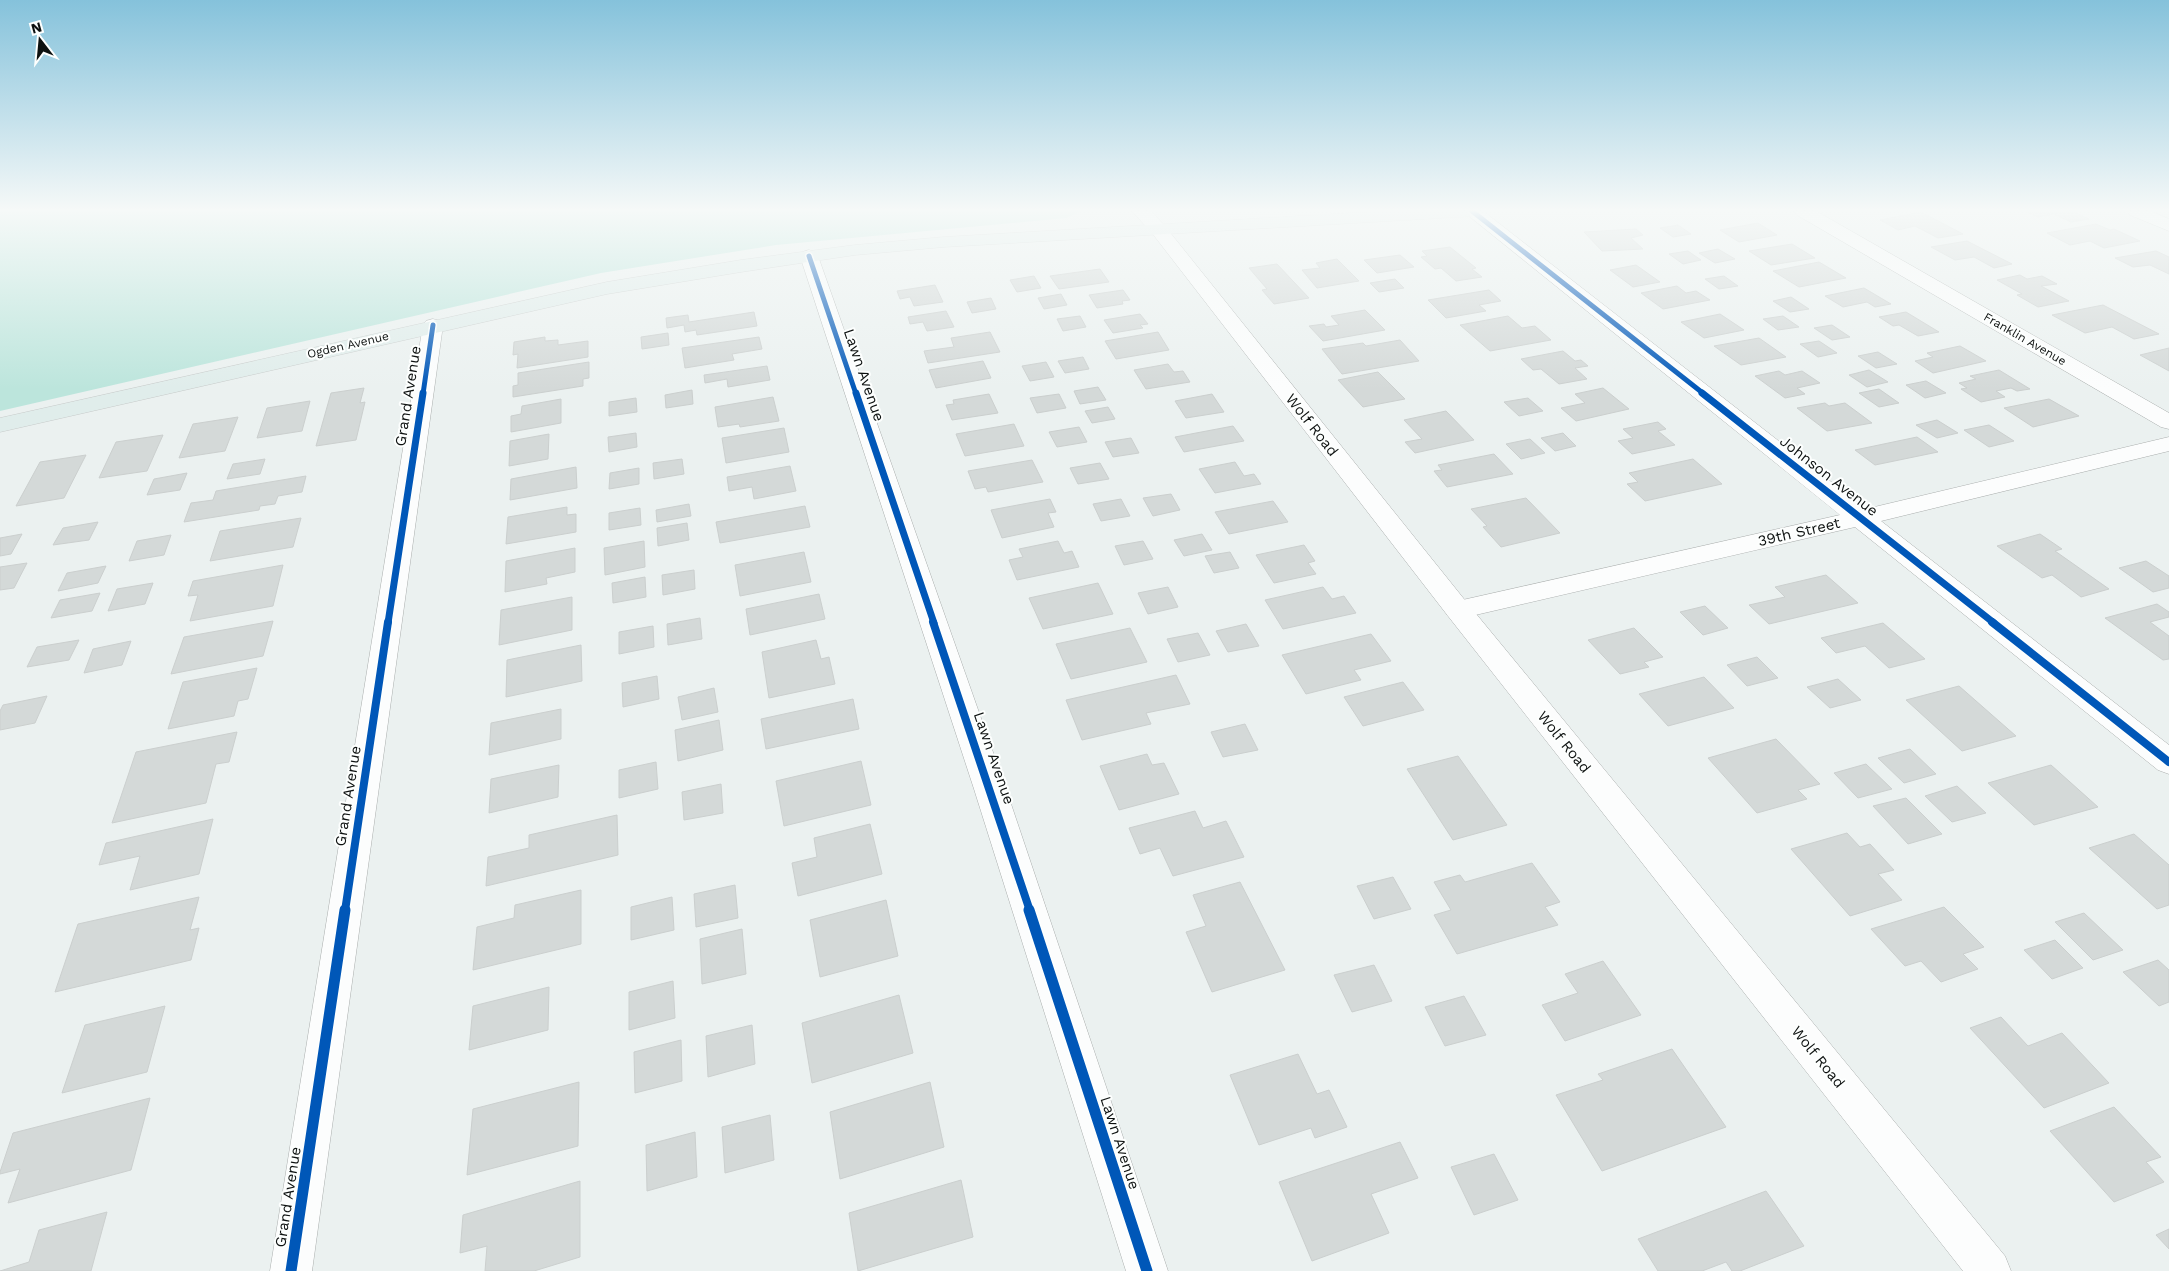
<svg xmlns="http://www.w3.org/2000/svg" width="2169" height="1271" font-family="'Work Sans',sans-serif">
<style>
.green{fill:#bce5dc}
.building{fill:#d4d9d8;stroke:#cbcfce}
.lines{fill:none;stroke-linecap:round;stroke-linejoin:round}
.minor-casing{stroke:#aaaead;stroke-width:1}
.secondary-casing{stroke:#aaaead;stroke-width:1}
.primary-casing{stroke:#c7cbca;stroke-width:1}
.minor{fill:#fcfdfd;fill-rule:evenodd}
.secondary{fill:#fcfdfd;fill-rule:evenodd}
.primary{fill:#e0edeb;fill-rule:evenodd}
.cycleway-far3-casing{stroke:#fdfffe;stroke-width:8}
.cycleway-far2-casing{stroke:#fdfffe;stroke-width:9}
.cycleway-far1-casing{stroke:#fdfffe;stroke-width:11}
.cycleway-casing{stroke:#fdfffe;stroke-width:14}
.cycleway-far3{stroke:#0057b8;stroke-width:5}
.cycleway-far2{stroke:#0057b8;stroke-width:7}
.cycleway-far1{stroke:#0057b8;stroke-width:8}
.cycleway{stroke:#0057b8;stroke-width:11}
.labels{text-anchor:middle;stroke-width:4;stroke-linejoin:round;paint-order:stroke}
.far-street-label{font-size:12px;fill:#0d1110;stroke:#fdfffe}
.street-label{font-size:15px;fill:#0d1110;stroke:#fdfffe}
</style>
<rect width="100%" height="100%" fill="#ebf1f0"/>
<path class="green" d="M0 211H1082L1066 218 776 245 601 273 0 411Z"/>
<path class="building" d="M2025 211H2071L2089 219 2071 222 2054 214 2038 217Z
M1921 212 1963 234 1938 238 1915 226 1898 230 1880 220Z
M1758 223 1777 235 1739 242 1720 230Z
M2096 224 2110 230 2114 229 2140 241 2104 248 2090 241 2070 245 2047 233Z
M1678 225 1691 234 1673 237 1660 228Z
M1636 229 1643 235 1631 238 1643 249 1602 251 1584 232Z
M1967 241 2012 264 1994 268 1974 257 1955 260 1931 247Z
M1792 244 1815 258 1771 265 1749 251Z
M1450 247 1476 268 1472 269 1482 277 1456 281 1441 268 1435 269 1421 257 1427 256 1422 251Z
M1718 249 1735 259 1715 263 1699 253Z
M1688 251 1701 260 1683 264 1669 254Z
M2156 251 2169 257V274L2150 265 2133 267 2115 258Z
M1400 255 1414 267 1377 273 1364 260Z
M1337 259 1359 281 1317 288 1302 270 1320 268 1316 263Z
M1819 262 1846 278 1799 287 1773 271Z
M1277 264 1309 298 1274 304 1262 290 1267 289 1249 268Z
M1636 265 1660 282 1633 287 1610 270Z
M1100 269 1109 282 1059 289 1050 276Z
M2020 275 2027 279 2042 276 2057 284 2041 286 2069 301 2038 307 2017 295 2022 294 1997 280Z
M1034 276 1041 288 1017 292 1010 280Z
M1724 276 1738 286 1719 289 1705 279Z
M1395 279 1404 288 1379 292 1370 283Z
M935 285 943 302 914 306 910 297 900 299 897 291Z
M1677 286 1686 293 1696 291 1710 300 1663 309 1641 293Z
M1864 288 1891 304 1875 307 1867 302 1843 307 1825 296Z
M1123 290 1130 300 1122 301 1123 304 1097 308 1089 295Z
M1489 290 1501 301 1479 305 1486 311 1446 318 1428 300Z
M1061 294 1067 305 1044 309 1038 298Z
M1791 297 1809 309 1790 312 1773 301Z
M991 298 996 309 972 313 967 302Z
M2103 305 2159 334 2134 339 2112 327 2085 333 2052 315Z
M1365 310 1385 330 1323 341 1309 326 1324 324 1326 327 1339 325 1331 316Z
M946 311 954 327 927 331 923 322 910 324 908 317Z
M754 312 757 326 697 335 696 330 685 332 684 325 667 328 666 318 688 315 689 322Z
M1906 312 1939 332 1918 336 1899 325 1893 326 1879 317Z
M1140 314 1148 324 1140 325 1143 328 1113 333 1104 320Z
M1720 314 1744 330 1704 338 1681 322Z
M1080 316 1086 327 1063 331 1057 319Z
M1508 316 1522 328 1535 326 1551 340 1490 351 1460 325Z
M1783 316 1799 327 1778 330 1763 319Z
M1832 325 1850 337 1832 340 1814 328Z
M990 332 1000 352 928 363 924 351 954 347 951 338Z
M1158 332 1169 350 1116 359 1105 341Z
M668 333 669 345 642 349 641 337Z
M545 337V341L558 340V345L588 341V357L517 368 518 354 513 355 514 342Z
M759 337 762 349 732 354 734 360 685 368 682 348Z
M1759 338 1786 357 1741 365 1714 346Z
M1400 340 1419 361 1342 374 1322 349 1363 343 1366 346Z
M1819 341 1837 353 1818 357 1800 344Z
M1960 346 1986 361 1933 373 1915 361 1933 357 1927 353Z
M2169 348V371L2140 355Z
M1563 351 1575 361 1581 360 1588 366 1575 368 1587 379 1559 384 1541 369 1533 370 1521 359Z
M1878 352 1897 364 1876 368 1858 356Z
M1083 357 1089 369 1065 373 1058 361Z
M983 361 991 378 936 388 929 370Z
M589 362V378L583 379V386L513 397V386L518 385V373Z
M1046 362 1054 377 1030 381 1022 366Z
M1168 364 1174 372 1183 371 1190 382 1146 389 1134 370Z
M767 366 770 380 728 387 727 379 705 383 704 375Z
M1869 370 1888 382 1867 387 1849 375Z
M1999 370 2030 389 2017 391 2011 388 1996 391 2005 397 1981 402 1961 389 1967 388 1959 383 1976 379 1970 376Z
M1779 371 1785 375 1802 371 1820 383 1797 388 1805 394 1785 398 1755 376Z
M1378 372 1405 399 1363 407 1338 380Z
M1926 381 1946 393 1925 398 1906 385Z
M1098 387 1106 400 1080 404 1074 391Z
M364 388 360 403 365 402 356 440 316 446 331 393Z
M1603 388 1629 409 1576 421 1561 408 1585 403 1575 394Z
M1879 389 1899 403 1879 407 1859 393Z
M692 390 693 404 666 408 665 395Z
M989 394 998 413 952 420 946 405 954 404 953 400Z
M1059 394 1066 408 1037 413 1030 398Z
M1212 394 1224 412 1186 418 1175 401Z
M773 397 779 421 740 427 739 424 718 427 715 407Z
M636 398 637 412 609 416V402Z
M1528 398 1543 411 1519 416 1504 402Z
M561 399V423L511 432V416L521 414 522 406Z
M2049 399 2079 416 2033 427 2004 408Z
M310 401 302 431 257 438 267 408Z
M1825 403 1829 406 1845 403 1872 423 1827 431 1797 408Z
M1108 407 1115 419 1092 423 1085 411Z
M1446 411 1474 440 1415 453 1405 442 1422 439 1404 420Z
M238 417 225 451 179 458 193 424Z
M1937 420 1958 433 1937 438 1916 425Z
M1658 422 1666 429 1658 431 1675 445 1632 454 1618 441 1633 438 1623 429Z
M1014 424 1024 446 965 456 956 434Z
M1989 425 2014 441 1989 447 1964 430Z
M1233 426 1244 441 1184 452 1175 437Z
M1079 427 1087 442 1057 447 1049 432Z
M784 428 789 452 726 463 722 438Z
M636 433 637 447 609 452 608 437Z
M1563 433 1576 446 1555 451 1541 438Z
M549 434 548 459 509 466 510 441Z
M163 435 147 471 99 478 116 442Z
M1917 437 1938 452 1875 465 1855 450Z
M1131 438 1139 453 1113 457 1105 442Z
M1530 439 1545 453 1521 459 1506 444Z
M1494 454 1513 474 1447 487 1434 471 1442 470 1438 465Z
M86 455 64 498 16 506 40 462Z
M265 459 260 474 227 479 233 464Z
M682 459 684 474 654 479 653 463Z
M1693 459 1722 484 1645 501 1627 484 1638 482 1629 473Z
M1032 460 1043 482 988 492 986 487 975 489 968 471Z
M1235 462 1244 476 1254 474 1261 484 1215 493 1199 469Z
M1100 463 1109 479 1078 484 1070 468Z
M790 466 796 491 754 499 752 487 729 491 727 477Z
M576 467 577 488 510 500 511 479Z
M639 468V484L609 489 610 473Z
M187 473 180 490 147 495 154 479Z
M306 476 302 492 278 496 275 504 260 506 259 510 184 522 191 503 213 500 216 491Z
M1171 494 1180 510 1153 516 1143 498Z
M1526 498 1560 533 1501 547 1483 527 1487 526 1471 509Z
M1050 499 1056 512 1048 513 1054 527 1002 538 991 510Z
M1121 499 1130 516 1101 521 1093 504Z
M1273 501 1288 522 1229 534 1215 512Z
M689 504 691 516 657 522 656 510Z
M805 506 810 527 720 543 716 522Z
M567 507V515L576 514V532L506 544 508 517Z
M640 508 641 525 609 530V513Z
M301 518 293 547 210 561 220 531Z
M98 522 89 540 53 545 63 528Z
M687 523 689 540 658 546 657 528Z
M22 534 11 554 0 556V538Z
M1202 534 1212 550 1184 556 1174 540Z
M2040 534 2062 549 2055 551 2109 589 2081 597 2052 575 2042 578 1997 546Z
M171 535 164 555 129 561 137 541Z
M644 541 645 567 605 575 604 548Z
M1058 541 1064 553 1072 551 1079 567 1017 580 1009 560 1023 557 1019 549Z
M1143 541 1153 559 1124 565 1115 546Z
M1304 545 1315 561 1308 563 1316 574 1274 583 1256 555Z
M575 548V572L546 578 547 584 505 592 506 561Z
M804 552 811 582 740 596 735 565Z
M1230 552 1239 568 1214 573 1205 556Z
M2146 561 2169 576V588L2153 592 2119 568Z
M27 563 14 588 0 590V567Z
M283 565 273 606 190 621 198 595 188 596 193 581Z
M106 566 98 583 58 591 67 573Z
M694 570 695 589 663 595 662 575Z
M1826 575 1858 603 1769 624 1749 605 1785 597 1775 587Z
M645 577 646 597 613 603 612 583Z
M153 583 145 604 108 611 117 589Z
M1098 583 1113 614 1043 629 1029 598Z
M1168 587 1178 607 1148 614 1138 593Z
M1323 587 1332 599 1344 596 1356 613 1283 629 1265 600Z
M100 593 92 611 51 618 60 600Z
M819 594 825 619 750 635 746 609Z
M572 597V630L499 645 501 610Z
M2157 604 2169 612V617L2150 622 2169 636V659L2163 660 2105 618Z
M1705 606 1728 628 1703 635 1680 612Z
M700 618 702 639 668 645 667 624Z
M273 621 263 656 171 674 184 637Z
M1883 623 1925 659 1889 668 1865 646 1836 653 1821 638Z
M1246 624 1259 646 1228 652 1216 631Z
M653 626 654 647 619 654V632Z
M1130 628 1147 662 1071 679 1056 644Z
M1634 628 1663 657 1644 662 1649 667 1620 674 1588 640Z
M1198 633 1210 655 1178 662 1167 639Z
M1371 634 1391 661 1354 670 1361 680 1306 694 1282 655Z
M79 640 69 660 27 667 37 647Z
M816 640 821 659 829 657 835 684 769 698 762 652Z
M131 641 122 665 84 673 93 649Z
M581 645 582 681 506 697 507 660Z
M1757 657 1778 678 1747 686 1727 665Z
M257 668 248 699 238 701 234 716 168 729 183 682Z
M1176 675 1190 704 1146 713 1151 724 1082 740 1066 700Z
M657 676 659 699 623 707 622 683Z
M1704 677 1734 708 1668 726 1639 694Z
M1838 679 1861 700 1830 708 1807 687Z
M1403 682 1424 710 1363 726 1344 697Z
M1959 686 2016 736 1962 751 1906 700Z
M714 688 718 712 682 720 678 697Z
M47 696 35 723 0 730V711L3 705Z
M853 699 859 729 766 749 761 719Z
M561 709V739L489 755 491 723Z
M719 720 723 750 678 761 675 730Z
M1245 724 1258 750 1223 757 1211 732Z
M237 732 229 762 216 764 206 803 112 823 136 752Z
M1776 739 1820 784 1798 790 1807 799 1757 813 1708 758Z
M1910 749 1936 774 1904 783 1878 758Z
M1147 754 1152 765 1164 763 1179 794 1119 810 1100 766Z
M1458 756 1507 825 1453 840 1407 769Z
M861 761 871 805 784 826 776 781Z
M656 762 658 789 619 798V770Z
M1866 764 1892 789 1858 798 1834 773Z
M559 765 558 797 489 813 491 779Z
M2051 765 2098 807 2034 825 1988 783Z
M721 784 723 813 684 820 682 792Z
M1957 786 1986 813 1952 822 1925 796Z
M1906 798 1942 834 1908 844 1873 806Z
M1195 811 1203 828 1226 821 1244 857 1173 876 1160 848 1140 854 1129 828Z
M617 815 618 855 486 886 488 857 529 848V835Z
M213 819 199 874 130 890 140 856 99 865 106 843Z
M870 824 882 874 798 896 792 863 817 857 814 838Z
M1847 833 1860 847 1870 844 1894 870 1878 874 1902 900 1850 916 1791 849Z
M2134 834 2169 865V905L2157 909 2089 848Z
M1532 863 1560 902 1545 907 1558 925 1457 954 1434 915 1451 910 1434 882 1460 875 1465 882Z
M1393 877 1411 909 1374 919 1357 886Z
M1240 882 1285 970 1212 992 1186 932 1206 926 1193 895Z
M735 885 738 918 696 927 694 894Z
M581 890V944L473 970 477 927 514 918 515 905Z
M199 897 190 930 199 928 191 960 55 992 78 924Z
M672 897 674 930 631 940V907Z
M886 900 898 956 820 977 810 920Z
M1944 907 1984 947 1963 954 1978 969 1941 982 1921 961 1905 966 1871 929Z
M2084 913 2123 950 2093 960 2055 922Z
M742 929 746 974 702 984 700 939Z
M2055 940 2083 968 2052 979 2024 950Z
M2158 960 2169 970V1002L2159 1006 2123 972Z
M1603 961 1641 1015 1565 1041 1542 1005 1578 993 1565 974Z
M1374 965 1392 1001 1352 1012 1334 975Z
M673 981 675 1018 629 1030V992Z
M549 987 548 1030 469 1050 473 1006Z
M899 995 913 1053 812 1083 802 1023Z
M1464 996 1486 1035 1445 1046 1425 1007Z
M165 1006 147 1072 62 1093 85 1025Z
M2001 1017 2028 1046 2062 1033 2109 1083 2044 1108 1970 1028Z
M752 1025 755 1064 708 1077 706 1036Z
M681 1040 682 1081 635 1093 634 1052Z
M1672 1049 1726 1127 1602 1171 1556 1095 1603 1080 1598 1074Z
M1298 1054 1317 1094 1329 1090 1347 1127 1315 1138 1311 1128 1259 1145 1230 1075Z
M579 1082 578 1146 467 1175 473 1109Z
M930 1082 944 1147 840 1179 830 1112Z
M150 1098 131 1170 8 1203 20 1169 0 1174V1172L13 1133Z
M2114 1107 2161 1157 2146 1162 2164 1182 2114 1202 2050 1131Z
M770 1115 774 1160 725 1173 722 1127Z
M695 1132 697 1177 647 1191 646 1145Z
M1400 1142 1418 1178 1371 1194 1389 1233 1312 1261 1279 1182Z
M1494 1154 1518 1200 1474 1215 1451 1167Z
M961 1180 973 1237 858 1271 849 1213Z
M580 1181V1257L534 1271H485L487 1246 460 1253 463 1215Z
M1766 1191 1804 1246 1740 1271H1732L1726 1262 1702 1271H1658L1638 1239Z
M107 1212 91 1271H0L29 1262 39 1230Z
M2169 1229V1249L2156 1235Z"/>
<g class="lines">
<defs>
<path id="minor" d="M1463 211H1483L1866 509 2169 437V451L1881 521 2169 745V774L2158 770 1855 527 1458 619 1448 616 1445 610 1448 604 1458 601 1840 515Z
M1794 211H1816L2169 413V429L2161 427 1797 215Z
M2127 211H2150L2169 219V231L2130 215Z
M809 250 815 252 818 256 1006 789 1168 1271H1126L974 789 800 256 803 252Z
M433 319 440 321 443 325 312 1271H270L423 325 426 321Z"/>
<path id="secondary" d="M1132 211H1151L1164 225 1468 604 2005 1256 2011 1271H1963L1448 616 1152 233Z"/>
<path id="primary" d="M1386 211H1484L1481 215 1475 216 944 247 855 255 741 272 607 294 0 432V418L607 282 741 260 855 245 944 237Z"/>
</defs>
<use href="#minor" class="minor-casing"/>
<use href="#secondary" class="secondary-casing"/>
<use href="#primary" class="primary-casing"/>
<use href="#minor" class="minor"/>
<use href="#secondary" class="secondary"/>
<use href="#primary" class="primary"/>
<defs>
<path id="cycleway-far3" d="M1472 211 1704 394
M809 256 856 394
M423 394 433 325"/>
<path id="cycleway-far2" d="M856 393 934 623
M1702 393 1994 623
M388 623 423 393"/>
<path id="cycleway-far1" d="M933 622 1030 911
M1992 622 2169 762
M345 911 388 622"/>
<path id="cycleway" d="M1029 910 1147 1271
M291 1271 345 910"/>
</defs>
<use href="#cycleway-far3" class="cycleway-far3-casing"/>
<use href="#cycleway-far2" class="cycleway-far2-casing"/>
<use href="#cycleway-far1" class="cycleway-far1-casing"/>
<use href="#cycleway" class="cycleway-casing"/>
<use href="#cycleway-far3" class="cycleway-far3"/>
<use href="#cycleway-far2" class="cycleway-far2"/>
<use href="#cycleway-far1" class="cycleway-far1"/>
<use href="#cycleway" class="cycleway"/>
</g>
<linearGradient id="sky" x2="0" y2="1"><stop stop-color="#85c2db"/><stop offset="0.54" stop-color="#f6f9f8"/><stop offset="1" stop-color="#f6f9f8" stop-opacity="0"/></linearGradient>
<rect width="2169" height="389" fill="url(#sky)"/>
<g class="labels">
<g class="far-street-label">
<text transform="translate(2025 339) rotate(30)" y="4">Franklin Avenue</text>
<text transform="translate(348 345) rotate(-13)" y="4">Ogden Avenue</text>
</g>
<g class="street-label">
<text transform="translate(864 375) rotate(71)" y="5">Lawn Avenue</text>
<text transform="translate(408 396) rotate(-81)" y="5">Grand Avenue</text>
<text transform="translate(1312 425) rotate(52)" y="5">Wolf Road</text>
<text transform="translate(1829 476) rotate(38)" y="5">Johnson Avenue</text>
<text transform="translate(1799 532) rotate(-13)" y="5">39th Street</text>
<text transform="translate(1564 742) rotate(51)" y="5">Wolf Road</text>
<text transform="translate(994 758) rotate(71)" y="5">Lawn Avenue</text>
<text transform="translate(348 796) rotate(-81)" y="5">Grand Avenue</text>
<text transform="translate(1818 1057) rotate(51)" y="5">Wolf Road</text>
<text transform="translate(1120 1143) rotate(72)" y="5">Lawn Avenue</text>
<text transform="translate(288 1197) rotate(-81)" y="5">Grand Avenue</text>
</g>
</g>
<g transform="translate(40 40) rotate(344)" stroke="#fdfffe" stroke-width="4" paint-order="stroke">
<path d="M0-4L9 19L0 12L-9 19Z" fill="#0d1110"/>
<text y="-8" font-size="14" font-weight="bold" text-anchor="middle" fill="#0d1110">N</text>
</g>
</svg>
